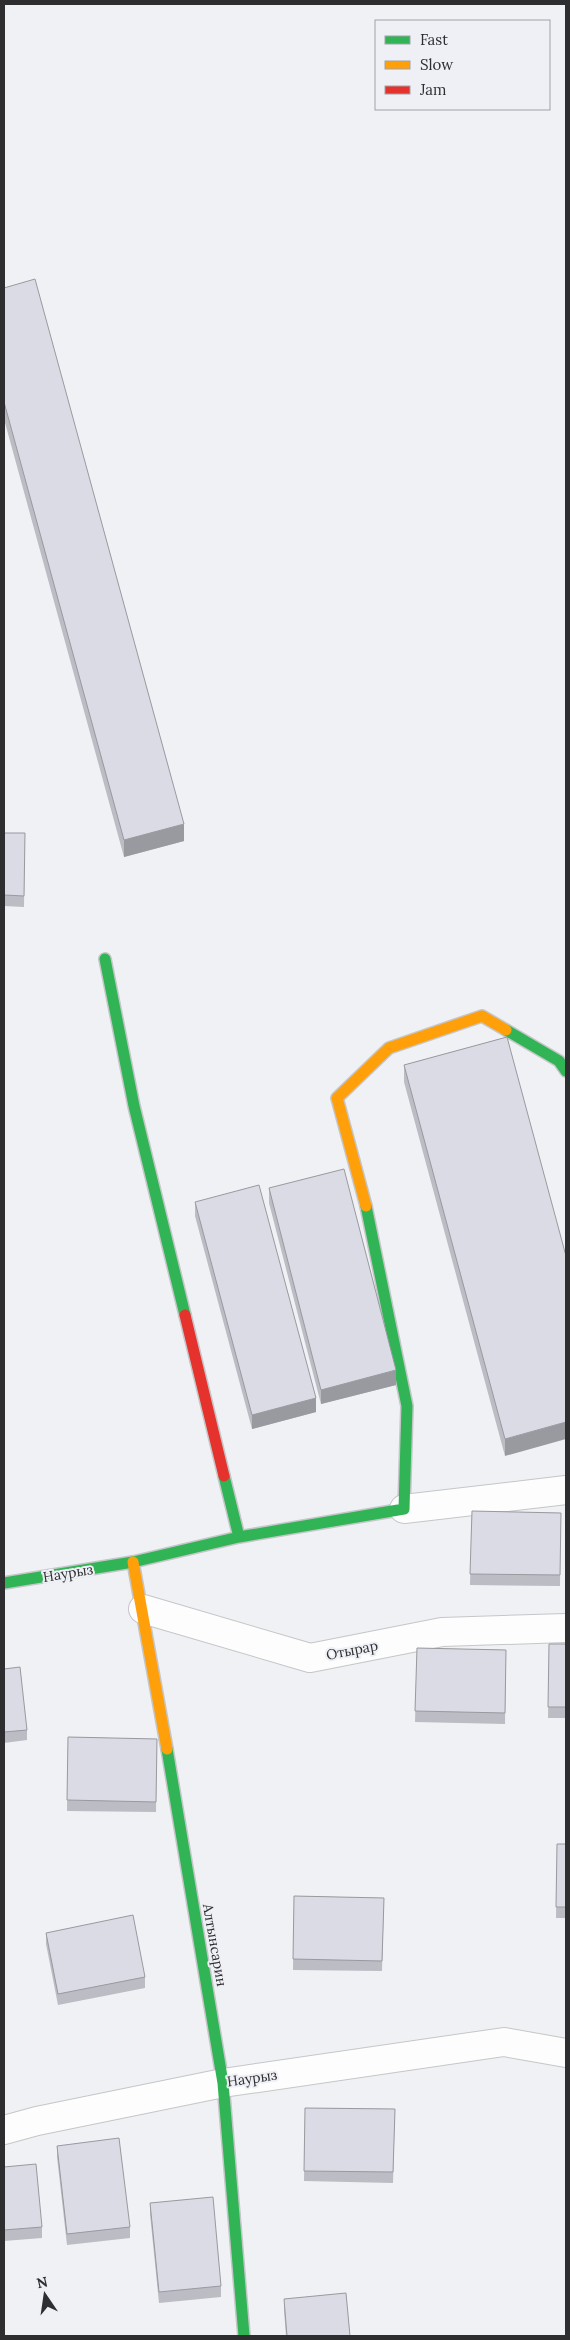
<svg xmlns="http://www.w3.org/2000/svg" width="570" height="2340" font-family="Lora,serif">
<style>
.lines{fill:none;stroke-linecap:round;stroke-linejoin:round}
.street-casing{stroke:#c5c6c8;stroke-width:30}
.fast-casing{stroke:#c5c6c8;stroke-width:14}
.slow-casing{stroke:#c5c6c8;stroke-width:14}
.jam-casing{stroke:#c5c6c8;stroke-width:14}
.street{stroke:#fdfdfd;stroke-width:28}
.fast{stroke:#30b455;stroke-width:11}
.slow{stroke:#ff9f0a;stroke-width:11}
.jam{stroke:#e5322d;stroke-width:11}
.wall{fill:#bbbcc4}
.shaded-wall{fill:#9999a0}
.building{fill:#dadbe4;stroke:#9999a0}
.labels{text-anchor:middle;stroke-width:4;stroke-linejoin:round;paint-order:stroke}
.street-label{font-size:14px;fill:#2e2e30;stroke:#eef0f6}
</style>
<rect width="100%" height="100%" fill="#f0f1f4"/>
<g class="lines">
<defs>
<path id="street" d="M404 1509 566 1490
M143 1609 310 1658 442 1632 566 1628
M4 2130 37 2121 223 2083 504 2042 566 2053"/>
<path id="fast" d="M105 959 134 1106 185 1315
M506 1030 559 1061 566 1071
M239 1537 404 1509 407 1406 366 1206
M4 1583 133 1562 239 1537 224 1476
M167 1749 223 2083 244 2336"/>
<path id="slow" d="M366 1206 337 1098 389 1048 482 1016 506 1030
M133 1562 167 1749"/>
<path id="jam" d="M185 1315 224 1476"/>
</defs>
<use href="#street" class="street-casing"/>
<use href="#fast" class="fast-casing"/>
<use href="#slow" class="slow-casing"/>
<use href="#jam" class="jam-casing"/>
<use href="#street" class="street"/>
<use href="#fast" class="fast"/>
<use href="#slow" class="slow"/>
<use href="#jam" class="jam"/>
</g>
<path class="wall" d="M4 288 184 841 124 857 4 419Z
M4 833H25L24 907 4 906Z
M507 1037 505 1456 404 1082V1065Z
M269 1188 396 1385 321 1404 269 1203Z
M195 1202 316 1412 252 1429 195 1216Z
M472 1511 561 1513 560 1586 470 1585Z
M549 1644H566V1718H548Z
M417 1648 506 1650 505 1724 415 1722Z
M4 1669 27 1730V1740L4 1743Z
M68 1737 157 1739 156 1812 67 1811Z
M557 1844H566V1918H556Z
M294 1896 384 1898 382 1971 293 1970Z
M46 1933 145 1977V1988L58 2005 46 1944Z
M305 2108 395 2109 393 2183 304 2181Z
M57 2146 130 2227V2238L67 2245 57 2157Z
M4 2167 42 2227V2238L4 2241Z
M150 2203 221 2286V2297L159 2303 150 2214Z
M284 2299 350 2336H286L284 2310Z"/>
<path class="shaded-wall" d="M184 824V841L124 857V840Z
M396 1370V1385L321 1404V1390Z
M316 1398V1412L252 1429V1415Z
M566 1422V1439L505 1456V1439Z"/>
<path class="building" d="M35 279 184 824 124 840 4 402V288Z
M4 833H25L24 896 4 895Z
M507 1037 566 1256V1422L505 1439 404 1065Z
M344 1169 396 1370 321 1390 269 1188Z
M259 1185 316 1398 252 1415 195 1202Z
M472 1511 561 1513 560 1575 470 1574Z
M549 1644H566V1707H548Z
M417 1648 506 1650 505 1713 415 1711Z
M20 1667 27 1730 4 1732V1669Z
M68 1737 157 1739 156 1802 67 1800Z
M557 1844H566V1907H556Z
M294 1896 384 1898 382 1961 293 1959Z
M133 1915 145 1977 58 1994 46 1933Z
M305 2108 395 2109 393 2172 304 2171Z
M119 2138 130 2227 67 2234 57 2146Z
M36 2164 42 2227 4 2230V2167Z
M213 2197 221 2286 159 2292 150 2203Z
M346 2293 350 2336H287L284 2299Z"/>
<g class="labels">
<g class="street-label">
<text transform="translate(68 1573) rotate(-9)" y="5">Наурыз</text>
<text transform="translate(352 1650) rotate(-11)" y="5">Отырар</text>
<text transform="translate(215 1945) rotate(80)" y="5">Алтынсарин</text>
<text transform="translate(252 2078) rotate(-8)" y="5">Наурыз</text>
</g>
</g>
<rect width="570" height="2340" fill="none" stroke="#2e2e30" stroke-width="10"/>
<rect x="375" y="20" width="175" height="90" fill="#eef0f6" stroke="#a1a2a7"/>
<rect x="385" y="36" width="25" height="8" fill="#30b455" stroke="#a1a2a7"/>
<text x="420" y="45" font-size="15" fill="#2e2e30">Fast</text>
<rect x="385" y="61" width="25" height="8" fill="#ff9f0a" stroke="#a1a2a7"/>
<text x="420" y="70" font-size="15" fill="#2e2e30">Slow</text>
<rect x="385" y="86" width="25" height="8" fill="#e5322d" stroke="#a1a2a7"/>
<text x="420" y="95" font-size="15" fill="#2e2e30">Jam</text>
<g transform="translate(45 2295) rotate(347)" stroke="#eef0f6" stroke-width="4" paint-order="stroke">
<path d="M0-4L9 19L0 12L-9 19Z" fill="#2e2e30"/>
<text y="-8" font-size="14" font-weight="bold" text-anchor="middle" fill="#2e2e30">N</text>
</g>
</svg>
